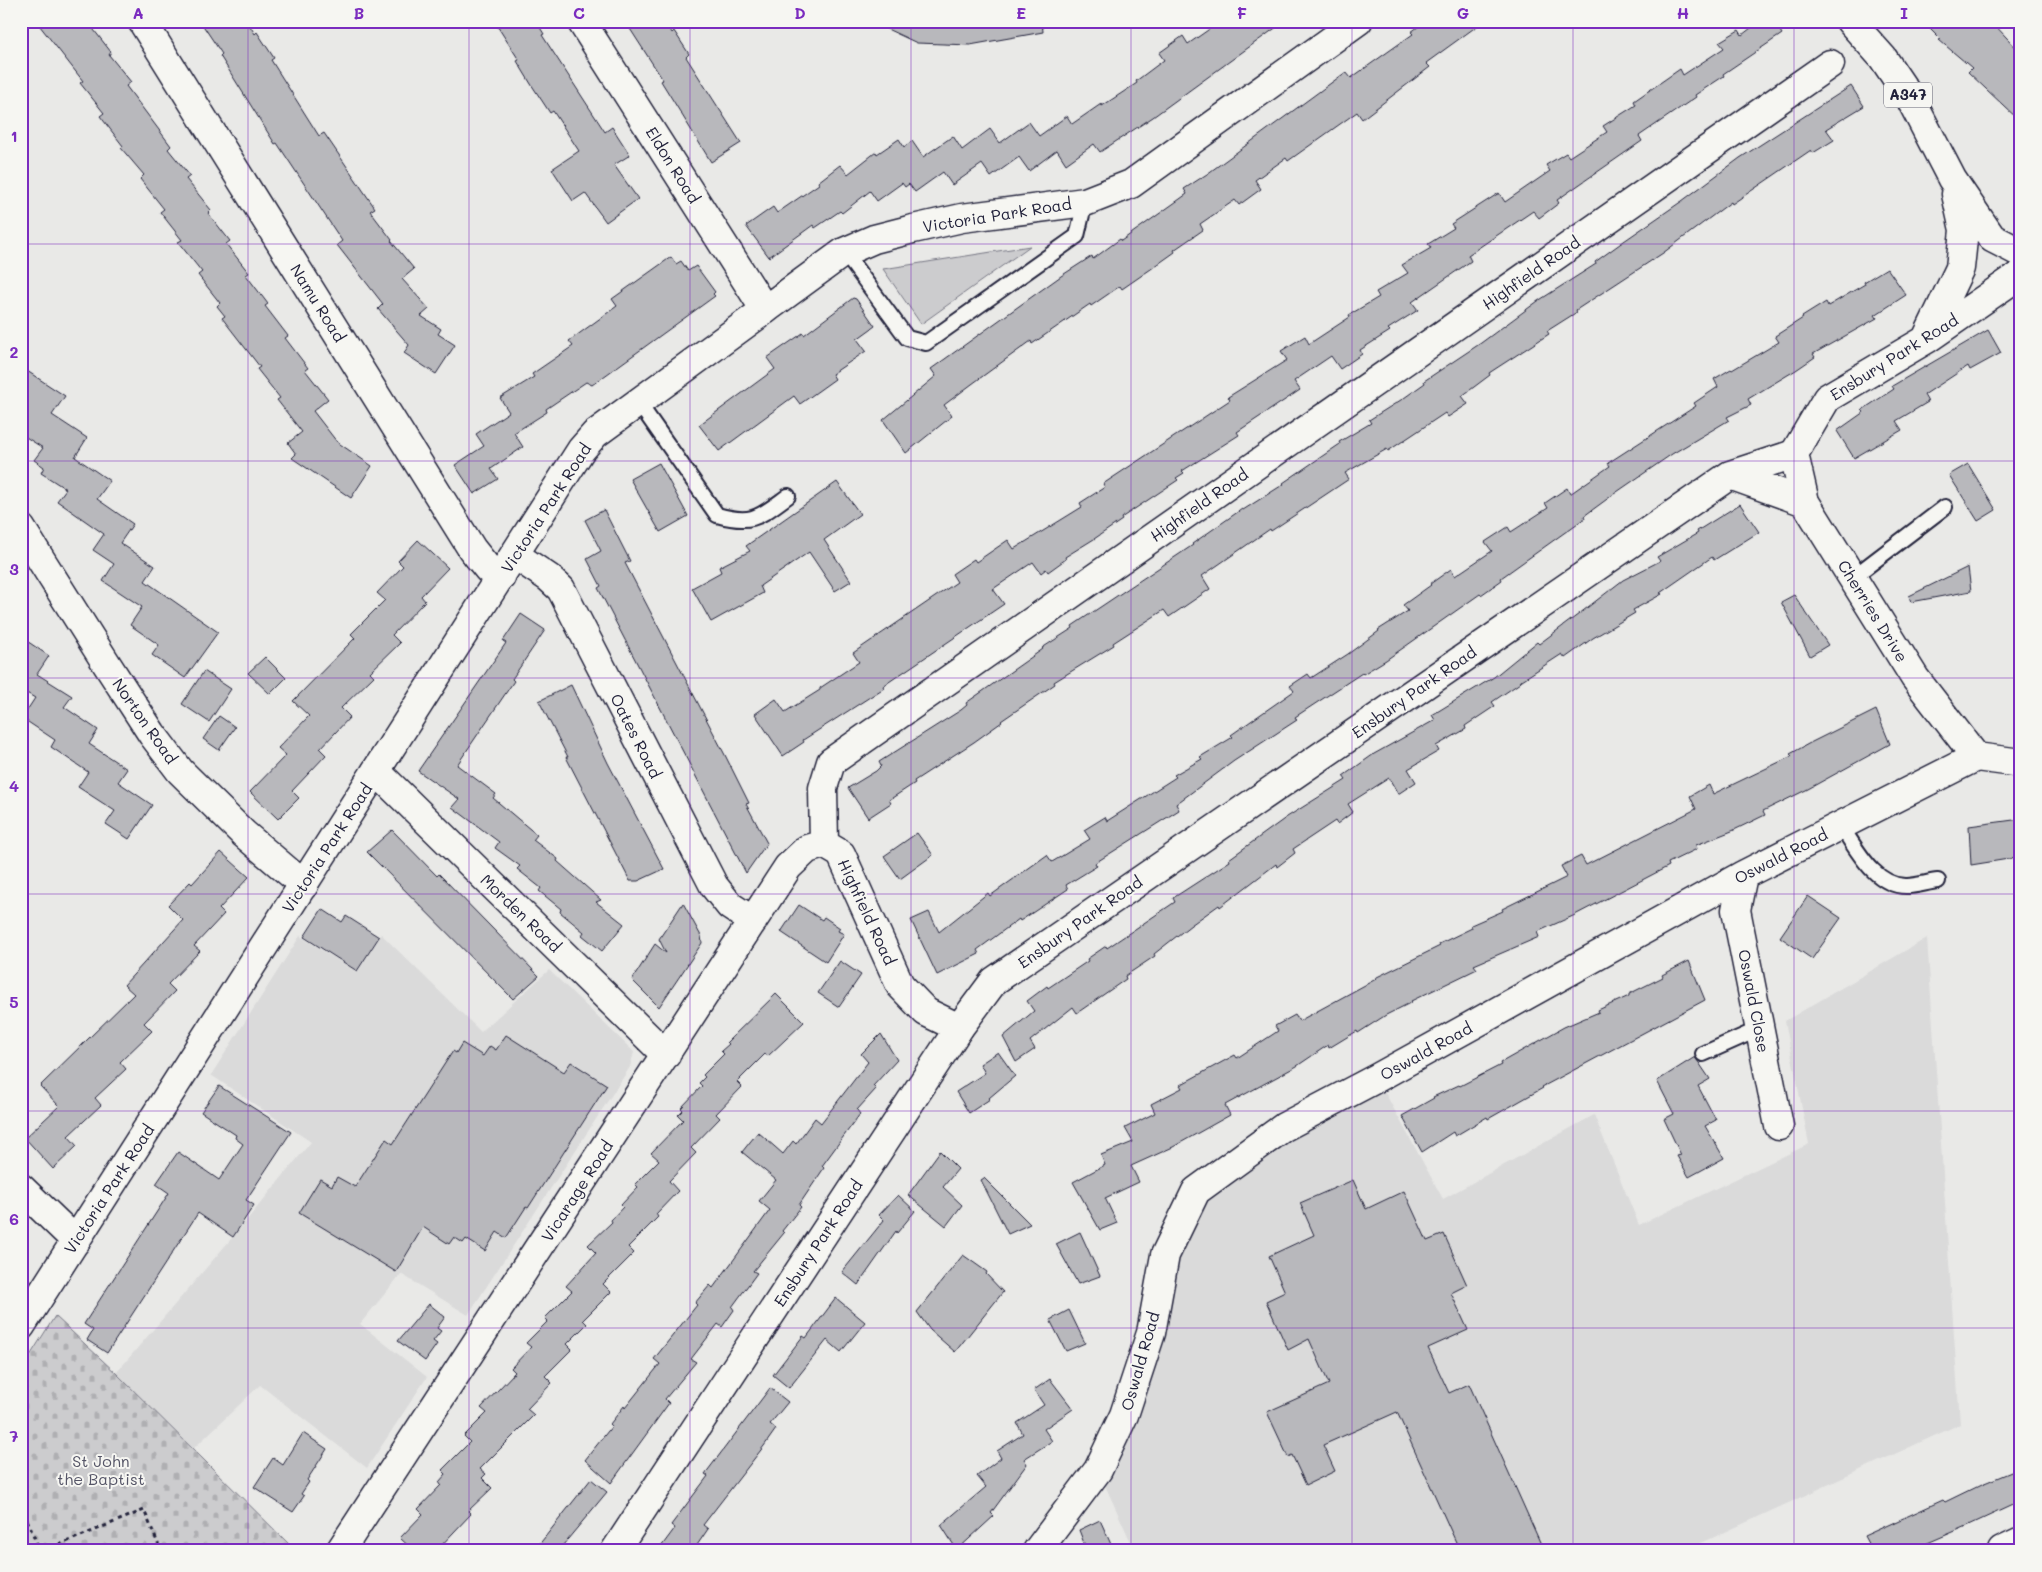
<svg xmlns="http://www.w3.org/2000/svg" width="2042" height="1572" font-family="Mali,sans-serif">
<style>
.built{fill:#dadada}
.cemetery{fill:url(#cemetery-stones);stroke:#777784}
.park{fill:#ccccce;stroke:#777784}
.building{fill:#b8b8bc;stroke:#22223b}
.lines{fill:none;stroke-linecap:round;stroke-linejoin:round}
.lane-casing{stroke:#22223b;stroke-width:18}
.street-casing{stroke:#22223b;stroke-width:31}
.secondary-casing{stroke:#22223b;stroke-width:31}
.primary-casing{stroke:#22223b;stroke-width:31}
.path{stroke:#22223b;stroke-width:3;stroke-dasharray:4 4;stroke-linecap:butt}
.lane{stroke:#f6f6f2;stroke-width:14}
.street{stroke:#f6f6f2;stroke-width:28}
.secondary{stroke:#f6f6f2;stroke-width:28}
.primary{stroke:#f6f6f2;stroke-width:28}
.grid{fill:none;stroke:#7b2cbf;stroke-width:1;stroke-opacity:0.55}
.labels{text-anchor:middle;stroke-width:4;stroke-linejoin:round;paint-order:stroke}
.shield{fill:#f6f6f2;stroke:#626272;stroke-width:1}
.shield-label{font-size:15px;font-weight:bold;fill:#22223b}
.street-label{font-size:16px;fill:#22223b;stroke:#f6f6f2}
.park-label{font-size:16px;fill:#555567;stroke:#f6f6f2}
.neatline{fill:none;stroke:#7b2cbf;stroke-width:2}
.grid-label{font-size:16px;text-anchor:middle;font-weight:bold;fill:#7b2cbf}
</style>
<defs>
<pattern id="cemetery-stones" width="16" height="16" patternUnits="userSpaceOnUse" patternTransform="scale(1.25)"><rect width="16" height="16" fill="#ccccce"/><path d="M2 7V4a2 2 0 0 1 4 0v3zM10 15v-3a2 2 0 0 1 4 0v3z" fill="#afafb2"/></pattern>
</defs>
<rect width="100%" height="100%" fill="#e9e9e7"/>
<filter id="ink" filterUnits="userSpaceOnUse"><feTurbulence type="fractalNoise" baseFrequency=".02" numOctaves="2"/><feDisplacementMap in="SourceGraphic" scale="10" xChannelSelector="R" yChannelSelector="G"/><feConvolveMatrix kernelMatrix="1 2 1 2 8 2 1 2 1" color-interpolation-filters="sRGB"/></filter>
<g filter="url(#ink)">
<path class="built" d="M381 934 481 1032 549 970 634 1052 630 1067 468 1315 401 1274 360 1324 427 1377 367 1468 260 1385 193 1449 116 1373 237 1232 311 1142 211 1075 300 936 357 972Z
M1927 938 1960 1424 1684 1551H1135L1098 1470 1196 1191 1377 1078 1443 1199 1594 1115 1639 1225 1809 1144 1785 1021Z"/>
<path class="cemetery" d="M55 1316 116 1373 296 1551H21V1370Z"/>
<path class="park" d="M1030 246 921 324 883 269Z"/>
<path class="building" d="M36 21H87L111 52 109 55 131 82 126 86 171 146 168 149 190 176 186 179 211 210 208 213 230 241 226 244 249 273 246 275 268 304 265 306 288 336 285 338 308 368 305 370 328 399 313 411 337 442 372 466 351 498 292 458 296 454 288 443 302 432 277 400 280 398 257 369 260 367 222 318 225 316 217 306 220 303 198 275 202 272 178 242 182 240 160 212 164 209 140 179 144 175 121 148 123 146 100 116 104 113 80 83 83 81Z
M200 21H247L255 34 257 32 274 58 271 60 319 136 324 133 375 208 370 211 392 240 391 241 414 269 402 279 429 309 421 316 441 329 438 334 455 345 436 374 404 353 409 345 378 309 383 304 337 245 342 241 277 143 275 144 220 56 222 54Z
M494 21H536L544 34 542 35 605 132 612 127 630 155 614 165 638 199 606 222 585 193 573 201 552 169 579 151 553 111 550 113 531 84 517 61 519 60Z
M625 21H665L672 33 674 31 689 54 686 57 741 143 711 162 661 81 663 80Z
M870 21H1042L1043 32 970 45 917 43Z
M1221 21H1285L1153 117 1100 152 1094 144 1066 164 1057 150 1029 171 1019 157 991 177 982 164 952 185 943 172 915 192 909 184 905 187 902 183 877 201 870 191 842 213 840 211 815 228 813 225 769 257 746 226 773 207 777 213 819 184 818 182 840 165 848 174 876 152 877 154 899 139 904 147 912 141 923 157 953 136 962 150 990 129 1000 143 1029 122 1039 136 1067 116 1072 124 1101 104 1102 106 1137 83 1136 81 1164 60 1159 53 1183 36 1188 44Z
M1426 21H1484L1426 63 1430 67 1362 119 1357 112 1288 161 1286 158 1255 180 1261 189 1239 205 1235 200 1200 224 1203 230 1174 250 1175 252 1151 269 1122 289 1120 286 1091 306 1090 304 1032 344 1031 341 972 384 944 405 952 416 906 453 883 420 936 376 931 369 1061 276 1092 256 1093 259 1120 239 1121 241 1187 194 1184 189 1207 174 1346 72 1351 78 1413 34 1411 32Z
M1760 21H1774L1782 34 1723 74 1724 76 1695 95 1696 97 1639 136 1642 141 1557 200 1559 203 1539 218 1533 211 1468 255 1471 261 1412 302 1418 310 1388 329 1390 331 1360 350 1362 354 1340 369 1331 356 1294 381 1300 390 1237 432 1239 435 1182 471 1184 473 1176 478 1178 480 1121 518 1122 520 1094 539 1065 557 1066 559 1048 572 1046 569 1041 573 1033 562 993 589 1004 604 883 686 884 688 803 740 804 742 783 756 755 714 776 699 785 712 820 690V688L859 662 853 653 957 582 952 574 974 559 976 562 1008 540 1014 549 1082 507 1080 503 1105 487 1103 484 1230 400 1228 397 1287 360 1281 351 1305 336 1309 344 1350 317 1349 315 1379 297 1376 292 1408 273 1402 265 1431 248 1428 244 1454 228 1451 224 1499 193 1505 202 1550 171 1546 165 1566 153 1569 157 1607 132 1603 126 1636 105 1634 101 1680 69 1683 75 1724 48 1719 42 1739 30 1742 35Z
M1923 21H1991L2021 53V122L1968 72 1972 68 1939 40 1941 39Z
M1851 86 1864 106 1826 129 1834 140 1813 153 1811 150 1732 204 1731 202 1663 253 1576 310 1577 312 1547 331 1549 334 1489 373 1490 375 1462 396 1468 404 1448 417 1445 413 1388 451 1387 449 1345 473 1349 479 1271 531 1270 529 1202 576 1210 589 1169 617 1164 610 1113 643 1114 645 1054 682 1055 684 1001 721 1002 722 974 742 914 781 915 783 889 800 891 803 868 818 848 788 876 771 881 766 879 762 961 710 967 705 966 703 1043 649 1042 648 1073 628 1072 626 1193 545 1192 544 1242 509 1243 510 1284 484 1283 483 1340 444 1339 442 1371 423 1369 420 1404 398 1425 383 1424 381 1481 343 1538 301 1596 264 1595 262 1624 241 1682 201 1740 158Z
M671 257 676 264 681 261 688 271 696 266 715 292 713 294 715 296 592 385 586 382 546 409 547 412 514 433 523 447 491 469 498 479 474 494 455 465 484 446 476 434 509 412 500 398 534 377 532 374 573 346 569 341 617 306 612 299Z
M1887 268 1906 295 1875 315 1877 318 1813 354 1815 357 1796 370 1748 399 1751 405 1727 417 1729 420 1672 454 1614 494 1584 516 1585 518 1501 578 1502 580 1481 595 1480 594 1386 660 1363 674 1362 673 1295 717 1297 720 1234 761 1176 804 1179 810 1095 863 1097 866 1066 885 1068 889 1020 921 1019 919 977 950 979 954 937 975 911 920 929 912 939 932 988 893 990 896 1047 855 1052 862 1090 839 1084 830 1105 817 1107 821 1176 777 1174 775 1202 759 1200 757 1233 737 1231 735 1294 691 1290 686 1308 674 1311 678 1348 654 1379 631 1378 630 1408 611 1403 605 1431 585 1430 584 1451 569 1455 576 1492 551 1485 542 1508 527 1511 532 1548 508 1545 503 1567 488 1570 494 1610 466 1608 463 1696 406 1694 403 1718 387 1714 379 1731 369 1732 370 1779 342 1775 336 1803 318 1802 317 1826 302 1828 306 1865 284 1864 282Z
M853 298 856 299 875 326 857 339 866 351 832 374 835 379 800 404 794 396 719 451 699 425 775 369 767 358 803 333 804 335Z
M1988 330 2001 353 1970 370 1968 366 1924 395 1928 402 1896 421 1902 430 1854 458 1837 431 1864 412 1862 410 1894 389 1892 386Z
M21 367 65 396 52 415 87 438 75 457 110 481 97 499 133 524 120 543 155 566 145 581 218 632 185 678 152 655 159 645 130 625 142 607 103 581 114 564 93 550 104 534 57 501 66 489 41 473 44 467 34 460 43 448 21 434Z
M659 463 688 516 660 532 630 479Z
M1968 464 1996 510 1978 521 1949 475Z
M837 482 860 514 824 540 851 581 835 591 809 552 760 586 763 593 711 622 692 588 721 572 719 567 750 551 746 546Z
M1740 504 1759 532 1714 560 1712 557 1660 593 1662 594 1633 610 1635 613 1593 638 1565 658 1562 654 1519 682 1520 683 1492 702 1495 706 1465 726 1466 729 1436 746 1439 751 1408 769 1416 782 1398 794 1389 778 1348 804 1353 812 1337 824 1335 821 1293 849 1295 853 1277 867 1276 864 1220 907 1219 905 1191 925 1154 954 1155 956 1125 976 1126 979 1077 1013 1073 1007 1030 1041 1035 1049 1016 1062 1003 1037 1034 1011 1027 1001 1047 986 1048 988 1088 961 1087 959 1106 946 1107 948 1175 902 1173 898 1230 861 1229 859 1287 817 1346 780 1343 776 1374 754 1435 720 1432 715 1494 677 1537 642 1539 644 1579 614 1623 580 1660 561 1657 557 1698 533 1697 531Z
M604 510 630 561 625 563 725 755 749 803 746 804 767 843 746 873 598 588 601 586 587 559 601 551 585 520Z
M418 540 448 568 421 596 425 601 392 635 400 643 370 672 374 676 341 708 350 717 320 749 326 755 292 791 299 798 278 819 250 792 286 755 278 748 309 716 293 701 355 638 351 634 385 600 377 593 403 566 398 561Z
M1968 567 1971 591 1911 602 1909 596Z
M1794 595 1828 645 1810 656 1781 602Z
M521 614 545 630 512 679 514 681 457 765 496 794 493 798 537 835 533 840 558 859 557 861 601 900 596 902 624 924 602 951 582 935 584 932 560 912 561 909 539 891 541 888 517 869 520 866 495 848 499 842 452 807 459 799 418 771 506 643 503 641Z
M21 637 49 656 37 674 72 696 64 707 98 730 89 744 127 769 118 782 152 805 129 839 106 824 115 811 78 787 88 772 51 747 55 740 22 718 35 698 25 692 21 698Z
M265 657 286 678 270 694 248 673Z
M204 671 231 689 209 722 182 704Z
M571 685 608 763 664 869 638 881H630L566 757H568L539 701Z
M1876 710 1890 744 1808 789 1763 811 1765 815 1732 831 1696 845 1697 849 1668 863 1669 866 1573 916 1537 932 1539 937 1474 965 1477 969 1411 1001 1412 1002 1386 1015 1358 1033 1357 1031 1329 1048 1328 1045 1297 1066 1225 1105 1230 1115 1173 1147 1131 1166 1139 1182 1105 1198 1117 1223 1100 1230 1073 1182 1105 1165 1101 1155 1133 1142 1125 1128 1155 1113 1151 1104 1182 1088 1180 1085 1235 1055 1237 1058 1278 1031 1275 1026 1295 1015 1299 1021 1376 979 1375 978 1440 946 1439 944 1472 928 1471 925 1503 911 1502 909 1567 877 1561 866 1581 856 1586 865 1696 809 1690 796 1709 785 1713 794 1792 756 1790 754 1810 743Z
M219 716 235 727 219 750 203 739Z
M2021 819V857L1971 865 1969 826Z
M392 830 437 876 439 874 539 976 513 999 367 852Z
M917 833 933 855 900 879 884 856Z
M221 852 249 877 219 909 224 914 194 946 200 951 168 984 175 991 144 1023 152 1031 120 1062 126 1069 95 1098 101 1105 68 1136 77 1146 53 1169 25 1138 59 1106 40 1086 134 994 124 985 183 920 168 905 190 882 192 884Z
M1808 896 1841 918 1812 959 1780 937Z
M683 903 701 936 702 943 659 1007 632 980 655 944 666 953 659 939Z
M799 905 822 920 824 917 840 928 838 931 844 934 826 962 781 932Z
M322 909 342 922 346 916 379 937 357 971 304 937Z
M840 961 861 975 839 1007 818 993Z
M1689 961 1705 1000 1542 1087 1543 1088 1488 1119 1487 1117 1455 1136 1453 1132 1422 1152 1402 1116 1434 1098 1433 1097 1459 1085 1460 1086 1501 1065 1500 1063 1564 1027 1599 1012 1598 1010 1629 996V994L1663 977 1662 975Z
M776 994 804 1022 768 1056 765 1054 737 1082 742 1087 716 1114 720 1118 691 1148 696 1153 669 1181 678 1191 656 1214 658 1217 628 1247 634 1253 603 1284 611 1292 583 1320 587 1324 567 1344 572 1349 545 1376 552 1383 527 1409 534 1415 480 1469 486 1474 482 1478 492 1488 468 1511 471 1514 436 1551H414L400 1538 423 1514 418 1509 441 1485 439 1482 446 1474 442 1470 470 1442 464 1436 487 1413 481 1408 515 1372 511 1368 531 1347 526 1343 548 1321 545 1318 572 1291 566 1286 596 1253 588 1245 612 1222 611 1220 623 1207 621 1205 638 1187 635 1184 659 1160 651 1153 683 1120 678 1115 683 1110 681 1108 702 1086 699 1083 705 1077 703 1075 724 1054 721 1051 729 1044 727 1042Z
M881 1034 897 1060 873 1086 876 1089 857 1110 860 1114 822 1166 824 1168 799 1205 801 1207 782 1231 784 1233 753 1271 757 1273 732 1307 734 1310 722 1327 718 1324 691 1359 696 1362 665 1399 669 1403 611 1483 585 1460 612 1426 610 1424 624 1406 625 1408 660 1364 654 1359 697 1305 695 1303 710 1285 713 1288 770 1210 759 1201 776 1180 742 1152 758 1132 783 1154 793 1141 796 1144 815 1118 821 1123 868 1062 861 1054Z
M506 1035 564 1072 571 1062 607 1085 528 1208 526 1207 506 1238 497 1232 485 1251 466 1239 463 1243 454 1237 449 1244 423 1227 396 1272 299 1213 320 1179 332 1186 337 1177 355 1187 386 1139 393 1144 453 1051 456 1053 462 1043 483 1056 490 1046 496 1050Z
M998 1052 1015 1076 989 1098 990 1099 969 1113 956 1092 985 1073 980 1064Z
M1695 1057 1710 1079 1698 1086 1716 1120 1705 1126 1724 1158 1689 1177 1677 1156 1681 1155 1664 1119 1674 1114 1657 1081Z
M219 1086 291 1132 246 1200 254 1205 233 1237 198 1213 107 1353 87 1340 93 1330 84 1324 169 1193 156 1184 178 1152 219 1180 243 1144 235 1138 236 1135 201 1112Z
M940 1151 958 1169 943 1187 962 1205 946 1226 908 1195Z
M984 1178 1030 1224 1008 1234 981 1180Z
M1353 1180 1366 1209 1404 1191 1427 1241 1444 1234 1467 1285 1451 1293 1468 1330 1428 1348 1449 1393 1469 1384 1544 1551H1460L1397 1412 1323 1445 1335 1471 1306 1485 1292 1455 1288 1457 1267 1412 1329 1384 1309 1339 1288 1350 1266 1301 1285 1292 1269 1256 1314 1235 1300 1203Z
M898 1195 915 1211 897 1233 896 1231 858 1285 842 1272 884 1220 879 1215Z
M1080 1232 1100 1276 1078 1284 1056 1244Z
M963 1255 987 1272 986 1274 1003 1292 955 1352 930 1330 917 1312Z
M836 1298 865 1322 841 1352 827 1340 789 1388 773 1375 803 1336 806 1338Z
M429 1304 445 1317 437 1328 441 1331 433 1341 437 1344 425 1361 398 1341Z
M1069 1310 1085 1343 1066 1351 1050 1320Z
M1050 1379 1073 1409 1044 1429 1052 1441 1024 1459 1027 1464 991 1513 994 1516 957 1550 941 1525 986 1487 977 1476 1001 1458 997 1451 1023 1434 1017 1423 1044 1405 1034 1390Z
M770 1388 788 1402 770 1424 776 1429 764 1446 703 1525 708 1529 693 1551H658L675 1528 671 1525 708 1476 705 1474Z
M303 1433 327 1449 307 1480 309 1482 301 1494 304 1496 293 1512 254 1487 273 1458 283 1465Z
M2021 1468V1501L1967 1526 1909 1551H1872L1864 1536 1943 1500 1945 1502 1982 1484Z
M591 1479 607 1492 558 1551H534Z
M1100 1520 1114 1551H1087L1079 1530Z"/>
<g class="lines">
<defs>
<path id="lane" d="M844 252 907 338 926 343 1077 236 1085 202
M638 402 717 515C753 525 759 517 788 496
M1852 578 1945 507
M1841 826C1856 848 1875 887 1907 886 1917 886 1928 882 1938 881
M1703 1054 1759 1029"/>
<path id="street" d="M142 21 472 549 488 569 501 577
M581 21 765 310
M21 528 108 666 152 734 180 771 244 834 304 885
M515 555 549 578 561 589 714 886 730 906 753 921
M376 771 666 1055
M1743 875 1736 910 1779 1126
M959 1028 926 1012 900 985 841 854 824 844 823 788 831 762 1830 64
M21 1188 76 1241
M340 1551 788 867 807 849 824 844
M1037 1551 1098 1470 1124 1415 1151 1333 1165 1255 1196 1191 1284 1127 1377 1078 1743 875 1976 757
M2002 1551 2021 1542"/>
<path id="secondary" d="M1730 475 1805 502
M21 1326 581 450 595 434 844 252 874 239 913 229 962 218 1085 202 1131 184 1358 21
M615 1551 959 1028 994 981 1730 475 1794 454"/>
<path id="primary" d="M1850 21 1883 58 1910 98 1952 179 1992 238 2021 253
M2021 274 1927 339 1827 398 1794 454 1805 502 1915 678 1976 757 2021 763
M1927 337 1960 268 1964 230 1956 194"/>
</defs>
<use href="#lane" class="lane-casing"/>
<use href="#street" class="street-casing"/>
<use href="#secondary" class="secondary-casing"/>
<use href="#primary" class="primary-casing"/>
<path class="path" d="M21 1505 40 1551
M44 1551 144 1510 161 1551"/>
<use href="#lane" class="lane"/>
<use href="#street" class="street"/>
<use href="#secondary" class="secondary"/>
<use href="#primary" class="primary"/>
</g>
</g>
<path class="grid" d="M248 21V1551M469 21V1551M690 21V1551M911 21V1551M1131 21V1551M1352 21V1551M1573 21V1551M1794 21V1551M21 244H2021M21 461H2021M21 678H2021M21 894H2021M21 1111H2021M21 1328H2021"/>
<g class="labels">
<rect class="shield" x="1884" y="82.5" width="48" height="25" rx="4"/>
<g class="shield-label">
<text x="1908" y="100">A347</text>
</g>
<g class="street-label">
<text transform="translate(673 165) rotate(58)" y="6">Eldon Road</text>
<text transform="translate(997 215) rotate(-9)" y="6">Victoria Park Road</text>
<text transform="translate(1531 273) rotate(-35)" y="6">Highfield Road</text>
<text transform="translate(318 303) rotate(58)" y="6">Namu Road</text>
<text transform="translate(1894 357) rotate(-32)" y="6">Ensbury Park Road</text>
<text transform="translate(1199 505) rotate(-35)" y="6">Highfield Road</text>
<text transform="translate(546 508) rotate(-57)" y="6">Victoria Park Road</text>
<text transform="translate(1873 611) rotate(58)" y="6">Cherries Drive</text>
<text transform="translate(1414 692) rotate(-35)" y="6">Ensbury Park Road</text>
<text transform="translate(145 721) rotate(55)" y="6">Norton Road</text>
<text transform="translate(636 736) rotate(63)" y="6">Oates Road</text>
<text transform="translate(327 848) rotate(-57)" y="6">Victoria Park Road</text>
<text transform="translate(1781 856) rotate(-27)" y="6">Oswald Road</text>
<text transform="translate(867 912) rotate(65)" y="6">Highfield Road</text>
<text transform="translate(521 913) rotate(44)" y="6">Morden Road</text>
<text transform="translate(1080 922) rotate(-35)" y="6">Ensbury Park Road</text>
<text transform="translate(1754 1001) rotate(79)" y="6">Oswald Close</text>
<text transform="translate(1426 1051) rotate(-29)" y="6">Oswald Road</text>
<text transform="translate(109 1189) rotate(-57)" y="6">Victoria Park Road</text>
<text transform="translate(577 1191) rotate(-57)" y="6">Vicarage Road</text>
<text transform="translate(818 1243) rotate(-57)" y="6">Ensbury Park Road</text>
<text transform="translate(1140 1361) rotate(-74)" y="6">Oswald Road</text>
</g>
<g class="park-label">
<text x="101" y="1467">St John<tspan x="101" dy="18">the Baptist</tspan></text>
</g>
</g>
<rect width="2042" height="1572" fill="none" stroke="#f6f6f2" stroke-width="55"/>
<rect x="28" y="28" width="1986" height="1516" class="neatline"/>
<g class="grid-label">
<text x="138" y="19">A</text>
<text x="359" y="19">B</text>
<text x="579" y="19">C</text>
<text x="800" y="19">D</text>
<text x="1021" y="19">E</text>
<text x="1242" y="19">F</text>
<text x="1463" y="19">G</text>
<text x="1683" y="19">H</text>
<text x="1904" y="19">I</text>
<text x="14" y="142">1</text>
<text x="14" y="358">2</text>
<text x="14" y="575">3</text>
<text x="14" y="792">4</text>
<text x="14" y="1008">5</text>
<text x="14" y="1225">6</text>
<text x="14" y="1442">7</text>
</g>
</svg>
